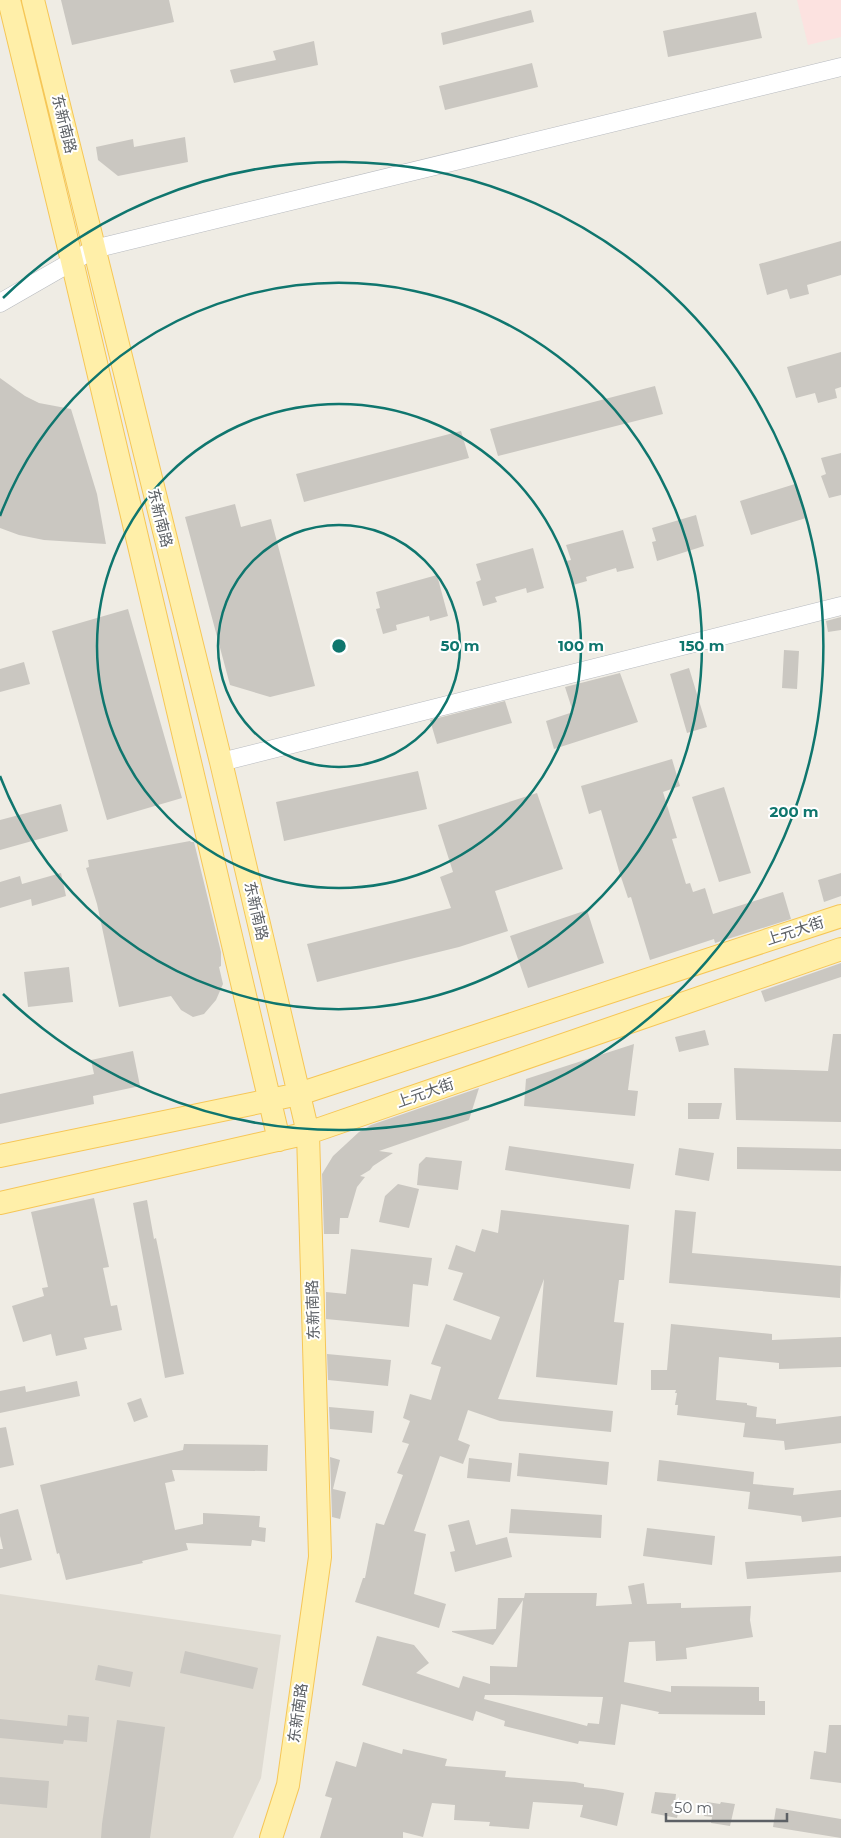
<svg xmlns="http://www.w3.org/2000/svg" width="841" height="1838" font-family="Montserrat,'Noto Sans SC',sans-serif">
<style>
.education{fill:#dfdbd2}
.medical{fill:#fce2e0}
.building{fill:#cac7c1;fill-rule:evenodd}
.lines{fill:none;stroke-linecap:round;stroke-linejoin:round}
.minor-casing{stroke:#b7babf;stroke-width:19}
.major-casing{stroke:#f6c656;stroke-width:24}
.minor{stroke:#fff;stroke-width:18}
.major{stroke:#ffefa9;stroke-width:22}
.ring{fill:none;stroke:#0f766e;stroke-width:2.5}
.labels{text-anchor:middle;stroke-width:4;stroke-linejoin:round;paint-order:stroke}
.street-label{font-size:15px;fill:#5c6065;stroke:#fff}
.centre{fill:#0f766e;stroke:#fff;stroke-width:2.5}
.ring-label{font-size:15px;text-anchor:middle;font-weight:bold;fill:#0f766e;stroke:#fff;stroke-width:4;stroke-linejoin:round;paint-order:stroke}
</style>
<rect width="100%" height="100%" fill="#efece4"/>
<path class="education" d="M0 1594 281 1635 261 1778 233 1838H0Z"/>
<path class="medical" d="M797 0H841V37L808 45Z"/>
<path class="building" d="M61 0H169L174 22 72 45Z
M531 10 534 22 443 45 441 33Z
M756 12 762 38 668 57 663 31Z
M314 41 318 65 234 83 230 70 276 60 273 51Z
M532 63 538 87 445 110 439 86Z
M185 137 188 162 118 176 98 160 96 147 133 139 134 147Z
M841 241V275L807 285 809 294 790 299 787 289 767 295 759 264Z
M841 352V387L835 389 837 398 818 403 815 393 796 398 787 367Z
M0 378 25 396 39 403 71 409 97 494 106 544 44 540 19 535 0 528Z
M655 386 663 414 498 456 490 429Z
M461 431 469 458 304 502 296 474Z
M841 453V495L829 498 821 476 826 474 821 458Z
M795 484 806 518 751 535 740 501Z
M235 504 241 527 271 519 315 686 270 697 230 685 185 517Z
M696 515 704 546 657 561 652 542 656 541 652 528Z
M623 530 634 568 617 572 616 568 586 577 587 581 573 585 566 561 571 560 566 545Z
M533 548 544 588 527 593 526 588 495 597 497 602 483 606 476 582 481 580 476 564Z
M437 575 448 616 430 621 429 616 396 625 397 630 383 634 376 609 380 608 376 592Z
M128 609 182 798 107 820 52 631Z
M841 617V630L828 632 826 621Z
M784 650 799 651 797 689 782 688Z
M24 662 30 684 0 692V669Z
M689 668 707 727 687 733 670 674Z
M620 673 638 722 554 749 546 721 573 712 565 687Z
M505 701 512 723 437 744 430 720Z
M672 759 680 786 663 792 677 838 672 839 686 884 690 883 693 892 705 888 713 914 783 892 791 919 715 943 714 939 650 960 631 897 628 898 620 874 601 810 589 814 581 786Z
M418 771 427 809 284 841 276 802Z
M724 787 751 873 719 882 692 797Z
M537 793 563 869 495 891 508 931 459 947 317 982 307 944 451 908 440 877 453 872 438 825Z
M61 804 68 831 0 850V820Z
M190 841 191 842H194L221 952V966L219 967 223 984 216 1000 204 1014 193 1017 181 1010 171 996 119 1007 97 904 86 868 89 867 88 860Z
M61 873 66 896 32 906 31 899 0 908V882L20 876 22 884Z
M841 873V896L824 902 818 880Z
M587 910 604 963 528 988 510 936Z
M841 963V977L765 1002 761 991Z
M69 967 73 1002 28 1007 24 972Z
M705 1030 709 1045 679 1052 675 1037Z
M833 1034H841V1122L736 1120 734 1068 828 1071Z
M634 1044 628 1090 638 1091 635 1116 524 1106 526 1079Z
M133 1051 140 1086 93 1096 94 1104 0 1124V1094L94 1074 91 1060Z
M479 1088 469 1120 379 1151 393 1153 373 1166 370 1170 360 1176 365 1177 357 1187 348 1218H340L339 1234H324L322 1174 333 1156 359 1132 371 1125Z
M688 1103H722L719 1119H688Z
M509 1146 634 1164 630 1189 505 1170Z
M737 1147 841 1149V1171L737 1169Z
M679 1148 714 1153 709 1181 675 1175Z
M426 1157 462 1161 458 1190 417 1185 419 1164Z
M398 1184 419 1189 409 1228 379 1222 385 1196Z
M94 1198 109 1267 103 1268 111 1306 117 1305 122 1330 84 1338 87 1349 56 1356 51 1334 23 1342 12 1306 44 1296 42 1288 48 1287 31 1212Z
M147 1200 154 1239 156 1238 184 1374 165 1378 133 1203Z
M501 1210 629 1225 624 1280H619L614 1322 624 1323 617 1385 536 1377 544 1279 498 1399 613 1411 611 1432 500 1421 468 1410 458 1440 470 1445 463 1464 440 1456 414 1531 426 1534 414 1594 446 1604 439 1628 355 1602 363 1578H365L376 1523 384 1525 403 1475 397 1473 409 1444 402 1442 410 1421 403 1418 410 1394 431 1400 441 1367 431 1364 446 1324 491 1340 500 1317 453 1300 463 1273 448 1269 456 1245 475 1252 482 1229 498 1233Z
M675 1210 696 1212 692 1253 841 1266 840 1298 669 1283Z
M351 1249 432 1258 428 1286 413 1284 409 1327 326 1319V1292L346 1294Z
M671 1324 772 1334V1340L841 1337V1367L779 1369V1363L719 1357 716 1400 747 1403V1405L757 1407 756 1417 776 1419V1424L841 1416V1443L785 1450 784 1441 743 1437 745 1423 677 1415 678 1405H675L677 1393H675L676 1390H651V1370H667Z
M327 1354 391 1360 388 1386 328 1380Z
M77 1381 80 1396 0 1413V1391L25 1386 26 1392Z
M141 1398 148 1417 134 1422 127 1403Z
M329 1407 374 1411 372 1433 330 1429Z
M6 1427 14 1465 0 1468V1428Z
M184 1444 268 1445 267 1471 172 1470 175 1481 165 1483 175 1530 203 1524V1513L260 1516 259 1527 266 1528 265 1542 252 1540 251 1546 186 1543 188 1550 142 1561 143 1563 66 1580 59 1553 57 1554 40 1485 183 1450Z
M519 1453 609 1462 607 1485 517 1476Z
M330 1457 340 1460 333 1489 346 1492 340 1519 332 1517Z
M469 1458 512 1463 510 1482 467 1478Z
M659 1460 754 1472 753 1484 794 1488 793 1495 841 1490V1517L802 1522 801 1516 748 1509 750 1492 657 1481Z
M18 1509 32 1560 0 1568V1549H3L0 1536V1514Z
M511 1509 602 1515 601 1538 509 1533Z
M469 1520 476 1545 507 1537 512 1557 455 1572 450 1552 455 1551 448 1525Z
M647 1528 715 1536 712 1565 643 1556Z
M841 1556V1572L747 1579 745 1562Z
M644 1583 647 1604 681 1603V1608L751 1606 750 1620 753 1637 686 1648 687 1659 656 1661 655 1641 629 1642 624 1682 671 1692V1686L759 1687V1701H765V1715L658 1714 659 1712 621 1704 615 1745 579 1741 578 1744 504 1726 505 1721 476 1711 473 1721 362 1685 377 1636 414 1645 429 1663 416 1673 459 1688 463 1676 490 1684V1666L517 1667 523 1600 493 1645 452 1632V1631L496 1629 498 1598H524L525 1593H597L596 1606 632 1604 628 1586ZM485 1695H514L603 1697 599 1724 588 1723 587 1726 484 1699Z
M185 1651 258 1668 253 1689 180 1673Z
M98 1665 133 1672 130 1687 95 1680Z
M68 1715 89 1717 87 1742 64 1740 63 1744 0 1738V1719L67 1726Z
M117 1720 165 1727 150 1838H101L102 1824Z
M829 1725H841V1783L810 1779 814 1751 826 1753Z
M363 1742 402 1754 403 1749 447 1759 445 1766 506 1771 505 1777 575 1782 584 1784V1787L603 1789 624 1793 617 1826 580 1817 583 1805 533 1802 529 1829 489 1826 490 1822 454 1820 455 1805 432 1803 423 1837 403 1832V1838H320L332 1798 325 1796 336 1761 356 1767Z
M0 1777 49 1781 47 1808 0 1804Z
M655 1792 676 1794 675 1803 680 1804 677 1818 651 1813Z
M707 1802 720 1804 721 1802 735 1804 730 1826 711 1823 712 1817 704 1816Z
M776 1808 841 1819V1838L773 1827Z"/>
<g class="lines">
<defs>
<path id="minor" d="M0 303 94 249 841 67
M221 762 841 606"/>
<path id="major" d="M9 0 72 261 279 1140
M33 0 221 762 308 1133 320 1557 288 1785 271 1838
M0 1156 299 1094 841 916
M0 1203 308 1133 841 949"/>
</defs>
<use href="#minor" class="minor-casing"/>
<use href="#major" class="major-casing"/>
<use href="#minor" class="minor"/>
<use href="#major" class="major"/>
</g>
<g class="ring">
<circle cx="339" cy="646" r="121"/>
<circle cx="339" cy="646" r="242"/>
<path d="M0 516A363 363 0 1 1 0 776"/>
<path d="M3 298A484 484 0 1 1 3 994"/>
</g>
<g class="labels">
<g class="street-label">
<text transform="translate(64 124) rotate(76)" y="5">东新南路</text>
<text transform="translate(160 518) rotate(76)" y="5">东新南路</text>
<text transform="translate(256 911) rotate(77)" y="5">东新南路</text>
<text transform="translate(795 931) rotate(-18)" y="5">上元大街</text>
<text transform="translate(425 1093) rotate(-19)" y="5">上元大街</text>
<text transform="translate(313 1310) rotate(-92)" y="5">东新南路</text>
<text transform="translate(298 1713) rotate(-82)" y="5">东新南路</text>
</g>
</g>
<circle cx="339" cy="646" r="8" class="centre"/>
<g class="ring-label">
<text x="460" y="651">50 m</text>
<text x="581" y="651">100 m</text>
<text x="702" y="651">150 m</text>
<text x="794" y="817">200 m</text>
</g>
<path d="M666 1813v8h121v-8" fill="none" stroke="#5c6065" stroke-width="2.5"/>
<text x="674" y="1813" font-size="15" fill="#5c6065" stroke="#ffffff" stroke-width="4" paint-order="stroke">50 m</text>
</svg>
